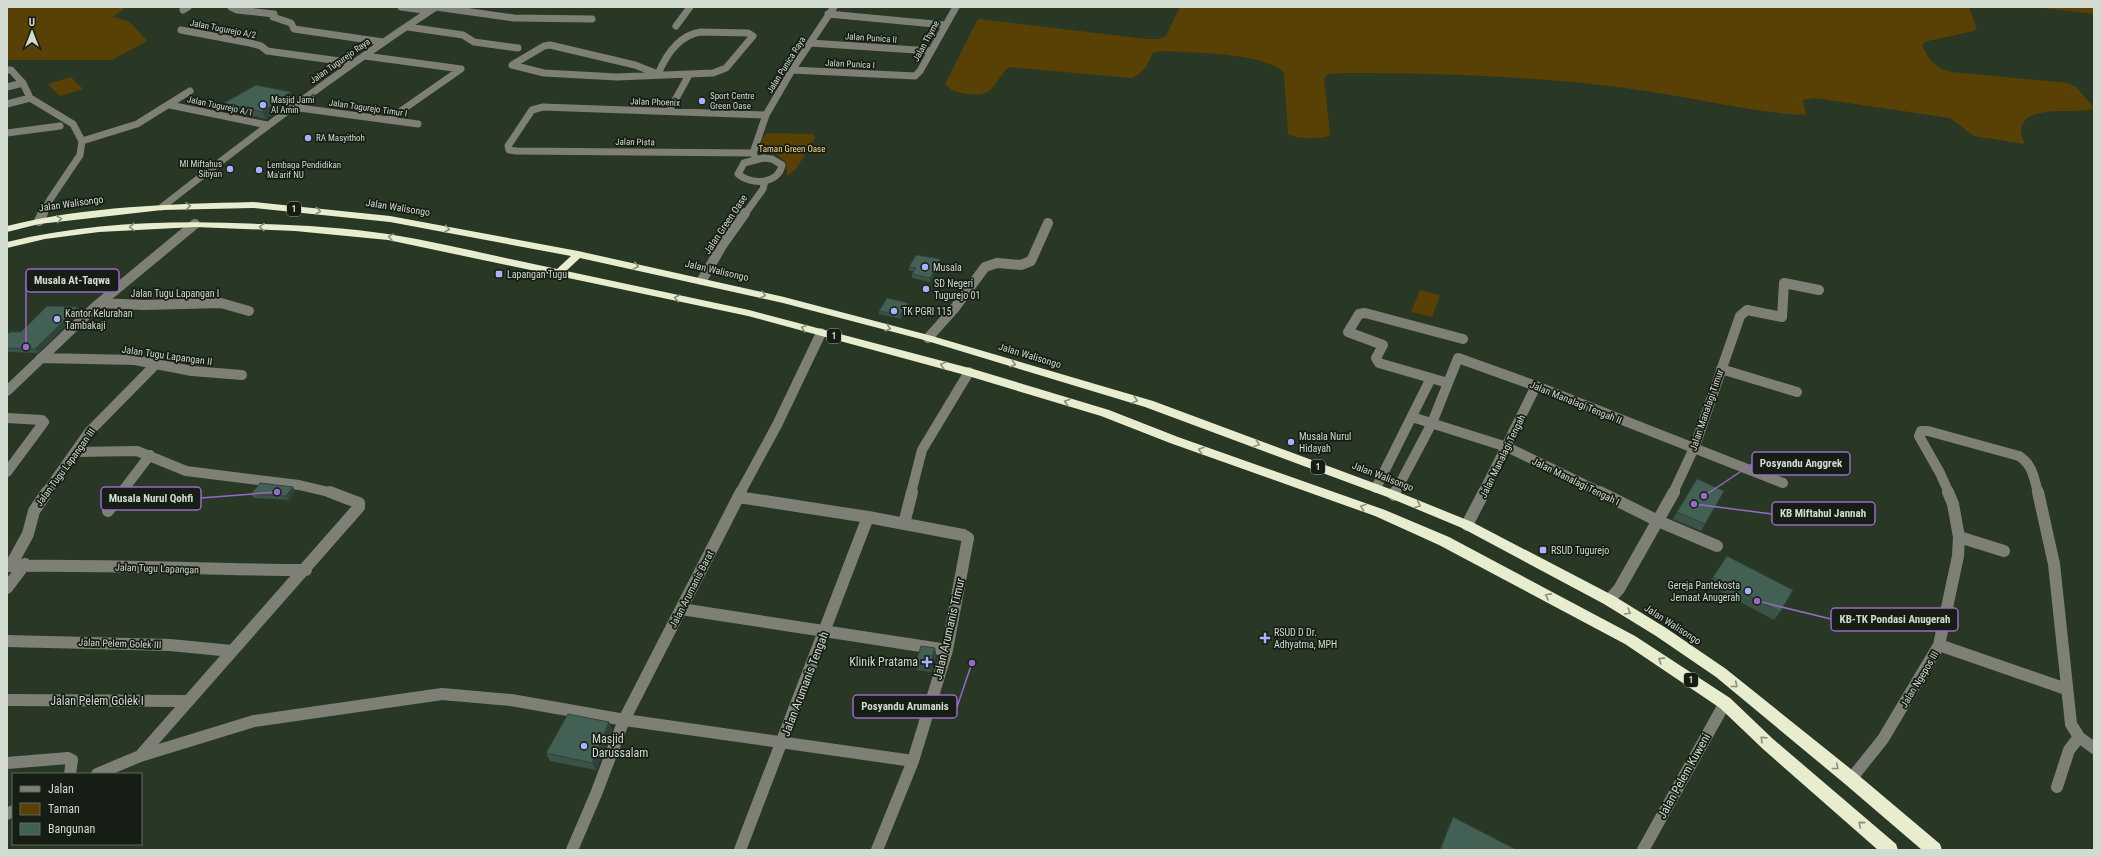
<svg xmlns="http://www.w3.org/2000/svg" width="2101" height="857" font-family="'Roboto Condensed',sans-serif">
<style>
.green{fill:#594105}
.lines{fill:none;stroke-linecap:round;stroke-linejoin:round}
.minor-far2{stroke:#7f8075;stroke-width:7}
.minor-far1{stroke:#7f8075;stroke-width:10}
.minor{stroke:#7f8075;stroke-width:12}
.highway{fill:#e9edd0;fill-rule:evenodd}
.wall{fill:#3a5349}
.shaded-wall{fill:#2f433c}
.building{fill:#436055;stroke:#2f433c}
.oneway{stroke:#8a8f7b}
.poi-dot{fill:#a9b0fc;stroke:#161d14;stroke-width:1.5}
.labels{text-anchor:middle;stroke-width:3.5;stroke-linejoin:round;paint-order:stroke}
.far-street-label{font-size:9px;fill:#d1dbcf;stroke:#161d14}
.far-poi-label{font-size:9px;fill:#d1dbcf;stroke:#161d14;text-anchor:start}
.far-park-label{font-size:9px;fill:#ffd98b;stroke:#161d14}
.shield{fill:#161d14;stroke:#99a297;stroke-width:1}
.shield-label{font-size:9px;font-weight:bold;fill:#d1dbcf}
.street-label{font-size:10px;fill:#d1dbcf;stroke:#161d14}
.poi-label{font-size:10px;fill:#d1dbcf;stroke:#161d14;text-anchor:start}
.near-street-label{font-size:12px;fill:#d1dbcf;stroke:#161d14}
.near-poi-label{font-size:12px;fill:#d1dbcf;stroke:#161d14;text-anchor:end}
.leader{fill:none;stroke:#9969c5;stroke-width:1.5}
.callout-dot{fill:#9969c5;stroke:#161d14;stroke-width:1.5}
.callout{fill:#161d14;stroke:#9969c5;stroke-width:1.5}
.callout-label{font-size:11px;text-anchor:middle;font-weight:bold;fill:#d1dbcf}
</style>
<rect width="100%" height="100%" fill="#283825"/>
<path class="green" d="M7 7H126L113 17 130 22 147 41 112 60H7Z
M1180 7H1969L1977 29 1974 31 1928 41 1922 44C1927 59 1936 69 1952 72L2068 83 2076 87 2094 108C2082 116 2025 102 2021 129 2020 135 2024 139 2024 144L1974 136 1950 118 1814 98 1803 100 1806 114 1797 115C1739 109 1683 96 1626 88 1531 76 1438 73 1342 73L1329 74 1324 78 1330 135C1324 140 1294 139 1288 134L1284 73C1265 52 1190 53 1161 51L1153 53C1148 64 1144 73 1132 78L1009 67C1001 73 998 83 991 89 983 98 962 94 952 90 949 88 948 86 945 84L978 19 1147 39H1160L1166 36Z
M2036 7H2094V14Z
M71 77 83 89 60 96 48 84Z
M767 133 813 134 815 138 796 169 787 176 786 162 762 143V139Z
M1420 290 1440 295 1432 317 1411 312Z"/>
<g class="lines">
<path class="minor-far2" d="M231 7 237 10 274 14 273 17 291 23 294 29 383 42
M401 7 430 11
M436 7 514 18 592 19
M183 10 188 7
M828 14 945 25
M676 26 690 7
M408 27 463 35 474 42 518 48
M181 30 250 43 261 46 267 51 354 63
M701 32 748 33 753 36 726 68 713 73 617 77 544 73 512 65 544 46 550 45 635 65 658 74C666 55 679 35 701 32Z
M810 43 931 51
M365 56 461 69 388 120
M7 70H11L23 83 30 98 73 124 82 141 80 155 51 198 42 214
M792 70 915 76 920 71 956 7
M7 87 23 83
M7 104 30 98
M170 105 267 125
M292 107 418 124
M669 111 689 75
M7 133 60 126
M82 141 137 124 190 91
M753 153 516 151 509 150 508 146 532 110 543 107 766 115
M764 158 772 159 782 165C778 185 751 185 738 174L744 163Z
M756 159 753 153 766 115 792 70 834 7
M162 207C251 137 341 69 436 7
M745 214 763 189 765 181"/>
<path class="minor-far1" d="M39 221 43 213
M702 280 723 244 745 213
M100 303 144 305 221 303 249 311
M928 338 954 309 985 267 997 263 1021 265 1031 261 1048 223
M41 358 135 360 192 371 242 375
M1721 369 1797 392
M1448 383 1379 363 1376 358 1383 345 1348 332 1359 314 1365 313 1463 339
M7 391 96 306 195 224
M1412 417 1507 447 1602 493
M7 418 42 420 44 422 7 472
M76 452 137 451 186 471 299 485 333 493
M1376 488 1431 378
M46 493 89 432 156 364
M121 493 150 455
M740 493 777 425 821 333
M911 493 922 450 969 372
M1395 493 1432 423 1458 358 1536 386 1783 483
M1483 493 1536 386
M1673 493 1695 446 1740 316 1747 310 1782 317 1784 283 1819 290
M1949 493 1940 473 1919 436 1921 431H1928L2019 456C2033 465 2034 478 2038 493"/>
<path class="minor" d="M1600 492 1658 521 1717 546
M2038 492 2054 564 2071 724 2079 737 2094 748
M1394 495 1395 492
M738 497 868 517 963 535 968 538 947 650 913 761 877 850
M108 511 122 492
M904 524 912 492
M1467 525 1484 492
M1959 537 2004 551
M11 565 28 534 34 511 47 492
M7 566C107 564 206 570 306 570
M7 588 25 564
M1609 600 1619 589 1674 492
M681 609 947 650
M7 641 170 645 232 651
M1939 645 2066 689
M7 700 187 701
M140 756 359 507V503L330 492
M7 763 68 758 72 760 70 774
M97 774 140 756 254 721 442 694 511 700 625 720 913 761
M1851 779 1883 739 1939 645 1958 556 1959 537 1953 504 1948 492
M2057 787 2069 750 2079 737
M7 814 13 811
M572 850 596 794 624 720 741 492
M740 850 868 517
M1643 850 1725 703"/>
<path class="highway" d="M253 202 390 216 578 251 784 297 932 336 1153 401 1398 492 1472 522 1614 596 1666 628 1726 669 1857 774 1940 844 1942 850H1922L1845 784 1716 677 1656 636 1604 604 1462 528 1390 498 1145 407 924 340 783 303 580 258 566 271 749 310 973 369 1109 410 1178 437 1385 510 1449 537 1635 636 1730 698 1773 739 1896 844 1898 850H1878L1763 749 1720 708 1625 644 1439 545 1375 516 1170 443 1101 416 965 375 748 316 388 240 295 231 195 227 99 232 45 239 7 248V242C91 222 176 220 262 224 304 225 347 228 388 234 445 243 501 258 557 269L571 256 390 222 253 208 162 210 39 224 7 232V226C87 206 171 204 253 202Z"/>
</g>
<path class="wall" d="M294 99 266 119 227 110 224 103Z
M942 263 930 282 912 278V274L913 271H909V267Z
M78 307 81 311 38 353 7 352V335L21 332Z
M909 307 901 319 879 314V311Z
M1697 479 1724 491 1701 531 1673 519Z
M293 487 295 491 289 500 254 498 251 494Z
M1727 556 1780 612 1774 620 1708 585Z
M935 648 936 656 931 672 917 670 916 662Z
M609 722 612 730 596 770 550 761 546 753Z"/>
<path class="shaded-wall" d="M291 92 294 99 266 119 262 112Z
M941 259 942 263 930 282V278Z
M908 303 909 307 901 319 900 315Z
M78 307 81 311 38 353 35 349Z
M293 487 295 491 289 500 286 496Z
M935 648 936 656 931 672 930 664Z
M609 722 612 730 596 770 592 763Z"/>
<path class="building" d="M256 85 291 92 262 112 224 103Z
M916 255 941 259 930 278 912 274 916 268 909 267Z
M887 298 908 303 900 315 879 311Z
M47 306 78 307 35 349 7 348V335L10 332H21Z
M1697 479 1724 491 1705 524 1677 512Z
M260 483 293 487 286 496 251 494Z
M1727 556 1793 590 1780 612 1713 577Z
M921 646 935 648 930 664 916 662Z
M568 714 609 722 592 763 546 753Z
M1453 817 1517 850H1440Z"/>
<defs><path id="oneway-chevron" d="M-2-3.5L2.5 0L-2 3.5" fill="none" stroke-width="1.6" stroke-linecap="round" stroke-linejoin="round"/></defs>
<g class="oneway">
<use href="#oneway-chevron" transform="translate(188 206) rotate(-1)"/>
<use href="#oneway-chevron" transform="translate(318 211) rotate(6)"/>
<use href="#oneway-chevron" transform="translate(59 219) rotate(-8)"/>
<use href="#oneway-chevron" transform="translate(132 227) rotate(177)"/>
<use href="#oneway-chevron" transform="translate(262 227) rotate(-178)"/>
<use href="#oneway-chevron" transform="translate(447 229) rotate(11)"/>
<use href="#oneway-chevron" transform="translate(391 237) rotate(-170)"/>
<use href="#oneway-chevron" transform="translate(636 266) rotate(12)"/>
<use href="#oneway-chevron" transform="translate(763 295) rotate(14)"/>
<use href="#oneway-chevron" transform="translate(677 298) rotate(-168)"/>
<use href="#oneway-chevron" transform="translate(804 328) rotate(-164)"/>
<use href="#oneway-chevron" transform="translate(888 328) rotate(15)"/>
<use href="#oneway-chevron" transform="translate(1013 364) rotate(17)"/>
<use href="#oneway-chevron" transform="translate(943 365) rotate(-165)"/>
<use href="#oneway-chevron" transform="translate(1135 400) rotate(15)"/>
<use href="#oneway-chevron" transform="translate(1067 402) rotate(-164)"/>
<use href="#oneway-chevron" transform="translate(1257 444) rotate(20)"/>
<use href="#oneway-chevron" transform="translate(1201 450) rotate(-161)"/>
<use href="#oneway-chevron" transform="translate(1418 505) rotate(23)"/>
<use href="#oneway-chevron" transform="translate(1363 507) rotate(-161)"/>
<use href="#oneway-chevron" transform="translate(1548 596) rotate(-152)"/>
<use href="#oneway-chevron" transform="translate(1628 612) rotate(31)"/>
<use href="#oneway-chevron" transform="translate(1661 660) rotate(-147)"/>
<use href="#oneway-chevron" transform="translate(1735 685) rotate(39)"/>
<use href="#oneway-chevron" transform="translate(1763 739) rotate(-136)"/>
<use href="#oneway-chevron" transform="translate(1836 767) rotate(39)"/>
<use href="#oneway-chevron" transform="translate(1861 824) rotate(-139)"/>
</g>
<g class="poi-dot">
<circle cx="702" cy="101" r="4"/>
<circle cx="263" cy="105" r="4"/>
<circle cx="308" cy="138" r="4"/>
<circle cx="230" cy="169" r="4"/>
<circle cx="259" cy="170" r="4"/>
<circle cx="925" cy="267" r="4"/>
<rect x="495" y="270" width="8" height="8" rx="2"/>
<circle cx="926" cy="289" r="4"/>
<circle cx="894" cy="311" r="4"/>
<circle cx="57" cy="319" r="4"/>
<circle cx="1291" cy="442" r="4"/>
<rect x="1539" y="546" width="8" height="8" rx="2"/>
<circle cx="1748" cy="591" r="4"/>
<path d="M1263 632h4v4h4v4h-4v4h-4v-4h-4v-4h4z"/>
<path d="M925 656h4v4h4v4h-4v4h-4v-4h-4v-4h4z"/>
<circle cx="584" cy="746" r="4"/>
</g>
<g class="labels">
<g class="far-street-label">
<text transform="translate(223 29) rotate(11)" y="3">Jalan Tugurejo A/2</text>
<text transform="translate(871 38) rotate(4)" y="3">Jalan Punica II</text>
<text transform="translate(926 41) rotate(-61)" y="3">Jalan Thyme</text>
<text transform="translate(340 61) rotate(-35)" y="3">Jalan Tugurejo Raya</text>
<text transform="translate(850 64) rotate(3)" y="3">Jalan Punica I</text>
<text transform="translate(786 65) rotate(-58)" y="3">Jalan Punica Raya</text>
<text transform="translate(655 102) rotate(2)" y="3">Jalan Phoenix</text>
<text transform="translate(220 106) rotate(12)" y="3">Jalan Tugurejo A/1</text>
<text transform="translate(368 108) rotate(8)" y="3">Jalan Tugurejo Timur I</text>
<text transform="translate(635 142) rotate(1)" y="3">Jalan Pista</text>
</g>
<g class="far-poi-label">
<text x="710" y="99">Sport Centre<tspan x="710" dy="10">Green Oase</tspan></text>
<text x="271" y="103">Masjid Jami<tspan x="271" dy="10">Al Amin</tspan></text>
<text x="316" y="141">RA Masyithoh</text>
<text x="222" y="167" text-anchor="end">MI Miftahus<tspan x="222" dy="10">Sibyan</tspan></text>
<text x="267" y="168">Lembaga Pendidikan<tspan x="267" dy="10">Ma'arif NU</tspan></text>
</g>
<g class="far-park-label">
<text x="792" y="152">Taman Green Oase</text>
</g>
<g class="shield">
<rect x="287" y="202" width="14" height="14" rx="3"/>
<rect x="827" y="329" width="14" height="14" rx="3"/>
<rect x="1311" y="460" width="14" height="14" rx="3"/>
<rect x="1684" y="673" width="14" height="14" rx="3"/>
</g>
<g class="shield-label">
<text x="294" y="212">1</text>
<text x="834" y="339">1</text>
<text x="1318" y="470">1</text>
<text x="1691" y="683">1</text>
</g>
<g class="street-label">
<text transform="translate(71 203) rotate(-8)" y="4">Jalan Walisongo</text>
<text transform="translate(398 207) rotate(9)" y="4">Jalan Walisongo</text>
<text transform="translate(725 224) rotate(-56)" y="4">Jalan Green Oase</text>
<text transform="translate(717 270) rotate(13)" y="4">Jalan Walisongo</text>
<text x="175" y="297">Jalan Tugu Lapangan I</text>
<text transform="translate(167 355) rotate(8)" y="4">Jalan Tugu Lapangan II</text>
<text transform="translate(1030 355) rotate(17)" y="4">Jalan Walisongo</text>
<text transform="translate(1576 402) rotate(22)" y="4">Jalan Manalagi Tengah II</text>
<text transform="translate(1706 410) rotate(-71)" y="4">Jalan Manalagi Timur</text>
<text transform="translate(1502 456) rotate(-64)" y="4">Jalan Manalagi Tengah</text>
<text transform="translate(65 467) rotate(-54)" y="4">Jalan Tugu Lapangan III</text>
<text transform="translate(1383 476) rotate(21)" y="4">Jalan Walisongo</text>
<text transform="translate(1576 481) rotate(26)" y="4">Jalan Manalagi Tengah I</text>
<text transform="translate(157 568) rotate(2)" y="4">Jalan Tugu Lapangan</text>
<text transform="translate(691 589) rotate(-63)" y="4">Jalan Arumanis Barat</text>
<text transform="translate(1673 624) rotate(33)" y="4">Jalan Walisongo</text>
<text transform="translate(120 643) rotate(2)" y="4">Jalan Pelem Golek III</text>
<text transform="translate(1919 679) rotate(-59)" y="4">Jalan Ngepos III</text>
</g>
<g class="poi-label">
<text x="933" y="271">Musala</text>
<text x="507" y="278">Lapangan Tugu</text>
<text x="934" y="287">SD Negeri<tspan x="934" dy="12">Tugurejo 01</tspan></text>
<text x="902" y="315">TK PGRI 115</text>
<text x="65" y="317">Kantor Kelurahan<tspan x="65" dy="12">Tambakaji</tspan></text>
<text x="1299" y="440">Musala Nurul<tspan x="1299" dy="12">Hidayah</tspan></text>
<text x="1551" y="554">RSUD Tugurejo</text>
<text x="1740" y="589" text-anchor="end">Gereja Pantekosta<tspan x="1740" dy="12">Jemaat Anugerah</tspan></text>
<text x="1274" y="636">RSUD D Dr.<tspan x="1274" dy="12">Adhyatma, MPH</tspan></text>
</g>
<g class="near-street-label">
<text transform="translate(949 629) rotate(-77)" y="4">Jalan Arumanis Timur</text>
<text transform="translate(805 684) rotate(-69)" y="4">Jalan Arumanis Tengah</text>
<text x="97" y="705">Jalan Pelem Golek I</text>
<text transform="translate(1684 776) rotate(-61)" y="4">Jalan Pelem Kuweni</text>
</g>
<g class="near-poi-label">
<text x="918" y="666">Klinik Pratama</text>
<text x="592" y="743" text-anchor="start">Masjid<tspan x="592" dy="14">Darussalam</tspan></text>
</g>
</g>
<path class="leader" d="M26 347L26 280M1704 496L1752 464M277 492L201 498M1694 504L1772 514M1757 601L1831 619M972 663L957 707"/>
<g class="callout-dot">
<circle cx="26" cy="347" r="4"/>
<circle cx="1704" cy="496" r="4"/>
<circle cx="277" cy="492" r="4"/>
<circle cx="1694" cy="504" r="4"/>
<circle cx="1757" cy="601" r="4"/>
<circle cx="972" cy="663" r="4"/>
</g>
<g class="callout">
<rect x="26" y="269" width="93" height="23" rx="4"/>
<rect x="1752" y="452" width="98" height="23" rx="4"/>
<rect x="101" y="487" width="100" height="23" rx="4"/>
<rect x="1772" y="502" width="103" height="23" rx="4"/>
<rect x="1831" y="608" width="127" height="23" rx="4"/>
<rect x="853" y="695" width="104" height="23" rx="4"/>
</g>
<g class="callout-label">
<text x="72" y="284">Musala At-Taqwa</text>
<text x="1801" y="467">Posyandu Anggrek</text>
<text x="151" y="502">Musala Nurul Qohfi</text>
<text x="1823" y="517">KB Miftahul Jannah</text>
<text x="1895" y="623">KB-TK Pondasi Anugerah</text>
<text x="905" y="710">Posyandu Arumanis</text>
</g>
<rect width="2101" height="857" fill="none" stroke="#d1dbcf" stroke-width="16"/>
<rect x="12" y="773" width="130" height="72" fill="#161d14" stroke="#61695f"/>
<rect x="20" y="786" width="20" height="6" fill="#7f8075" stroke="#61695f"/>
<text x="48" y="793" font-size="12" fill="#d1dbcf">Jalan</text>
<rect x="20" y="803" width="20" height="12" fill="#594105" stroke="#61695f"/>
<text x="48" y="813" font-size="12" fill="#d1dbcf">Taman</text>
<rect x="20" y="823" width="20" height="12" fill="#436055" stroke="#61695f"/>
<text x="48" y="833" font-size="12" fill="#d1dbcf">Bangunan</text>
<g transform="translate(32 32)" stroke="#161d14" stroke-width="3" paint-order="stroke">
<path d="M0-3L7 15L0 10L-7 15Z" fill="#d1dbcf"/>
<text y="-6" font-size="11" font-weight="bold" text-anchor="middle" fill="#d1dbcf">U</text>
</g>
</svg>
